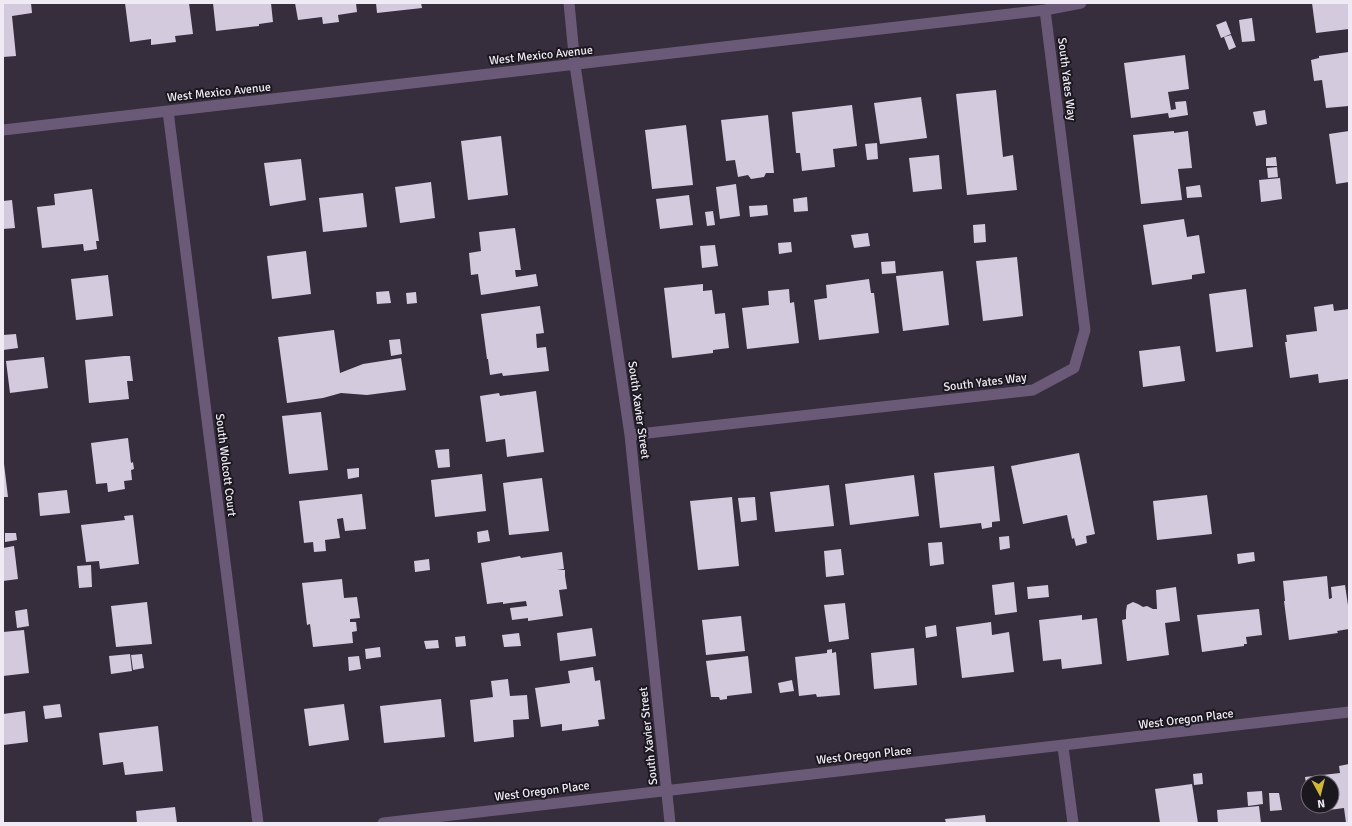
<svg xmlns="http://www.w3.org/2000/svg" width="1352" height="826" font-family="Signika,sans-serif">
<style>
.building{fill:#d4cade}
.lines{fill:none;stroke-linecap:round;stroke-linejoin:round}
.minor{stroke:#6a5a78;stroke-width:11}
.labels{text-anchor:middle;stroke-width:4;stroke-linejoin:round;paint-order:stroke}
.street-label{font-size:12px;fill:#efeaf4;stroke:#1b171f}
</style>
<rect width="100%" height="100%" fill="#362d3d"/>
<path class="building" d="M3 3H31L32 13 12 16 16 56 3 57Z
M125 3H189L193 34 175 36 176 42 151 45V39L130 42Z
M213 3H271L273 22 259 24V26L216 31Z
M295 3H356L357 12 338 15 339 22 323 24 322 17 298 20Z
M376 3H421L422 8 377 13Z
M1312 3H1349V29L1316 33Z
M1252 18 1255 41 1242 42 1239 20Z
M1226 21 1231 34 1221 38 1216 25Z
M1231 35 1236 47 1229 50 1224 37Z
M1349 52V106L1326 108 1322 80 1314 81 1311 60 1319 58V56Z
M1185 55 1189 89 1168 92 1171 110 1176 109 1175 102 1186 101 1188 115 1169 118 1168 113 1131 118 1124 63Z
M996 90 1003 157 1013 155 1017 190 967 195 956 94Z
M921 97 927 138 880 144 874 103Z
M852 105 857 146 833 149 835 167 802 171 800 153H796L792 112Z
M1265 110 1267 124 1256 126 1253 112Z
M768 115 774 173H766L764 177 751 179 748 175 738 177 735 160 726 161 721 120Z
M686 125 693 185 652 189 645 130Z
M1174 131V133L1188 131 1192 168 1178 169 1182 200 1141 204 1133 135Z
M1349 131V182L1336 184 1329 134Z
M501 136 508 195 468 200 461 141Z
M877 143 878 159 867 160 865 144Z
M939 155 942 189 913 192 909 158Z
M1276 157 1277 166H1266V158Z
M301 159 306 200 270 206 264 163Z
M1277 167 1278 177 1268 178 1267 168Z
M1280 178 1282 199 1261 202 1259 180Z
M431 182 435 218 400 223 395 187Z
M736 184 740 216 720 219 716 187Z
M1200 185 1202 197 1187 198 1186 187Z
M92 189 99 241H96L97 249 84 251 83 244 42 248 37 207 55 205 54 194Z
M363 193 367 227 323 232 319 198Z
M689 195 693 225 660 229 656 199Z
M807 197 808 211 794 212 793 199Z
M12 200 15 228 3 229V201Z
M767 205 768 215 750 217 749 206Z
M713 211 715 225 707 226 705 212Z
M1184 219 1187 237 1199 235 1205 273 1192 275V279L1152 285 1143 225Z
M985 224 986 242 974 243 973 225Z
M515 228 521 270H515L516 277 536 274 538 286 481 295 478 274 471 275 469 253 481 251 479 232Z
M868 233 870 246 854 248 851 235Z
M791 242 792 252 779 254 778 243Z
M715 245 718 266 702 268 700 246Z
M306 251 311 294 272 299 267 256Z
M1017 257 1023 316 983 321 976 261Z
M895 261 896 273 882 274 881 262Z
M943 271 949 325 903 331 896 276Z
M108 275 113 316 76 320 71 279Z
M869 279 871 293H874L879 333 819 340 814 300 827 298 826 285Z
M703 284V291L712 290 715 314 725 313 729 348 713 350V353L672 358 664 288Z
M789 289 790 303 794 302 799 343 747 349 742 308 769 305 768 291Z
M1246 289 1253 347 1216 352 1209 294Z
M389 291 391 303 377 304 376 292Z
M416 292 417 303 407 304 406 293Z
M1333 304 1334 311 1349 309V382L1348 379 1319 383 1318 374 1290 378 1285 342H1287L1286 335 1317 331 1314 307Z
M540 306 544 333 536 334 537 348 546 347 549 371 503 376 502 373 490 375 488 359H487L481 314Z
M334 330 340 373 363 364 401 358 406 390 367 395 341 393 323 398 287 403 278 337Z
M16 334 18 348 3 350V335Z
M400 339 402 354 391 356 389 340Z
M1180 346 1185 381 1143 387 1139 351Z
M124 356H130L133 381H127L129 399 89 403 85 360Z
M44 357 48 388 10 393 6 361Z
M536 391 544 452 507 457 505 439 486 442 480 396 499 393 500 396Z
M321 412 328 470 289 474 282 416Z
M128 438 131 463 133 462 134 469 131 470 132 480 124 481 125 489 108 492 107 483 96 484 91 443Z
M449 449 450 467 438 468 435 450Z
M1079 453 1095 534 1086 536 1087 543 1076 546 1074 538 1072 539 1067 515 1023 524 1011 466Z
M3 464H4L8 497H3Z
M994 466 1000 521 992 522V527L982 529 981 523 940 528 934 473Z
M359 468V477L348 479 347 469Z
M482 474 486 511 435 517 431 480Z
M914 475 919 516 850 525 845 484Z
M542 478 549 531 509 535 503 483Z
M829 485 834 526 775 532 770 492Z
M67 490 70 513 40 516 38 493Z
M362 494 366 529 345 531 343 518 337 519 340 538 325 540 326 551 314 552 313 542 304 543 299 501Z
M1207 495 1212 534 1157 540 1153 501Z
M732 497 739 566 698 570 690 501Z
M755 497 757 520 741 522 738 498Z
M133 515 139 564 100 569 99 561 86 562 81 525 125 520 124 516Z
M488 530 490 541 478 543 477 532Z
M5 533H16L17 540 5 542Z
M1009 536 1010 548 1000 550 999 537Z
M942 542 944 564 930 566 928 543Z
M14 546 18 579 3 581V548Z
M841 549 844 575 826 577 824 551Z
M562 552 564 569 557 570H565V576L567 589 559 590 563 616 528 621V618L512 620 510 608 527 606 526 601 503 604V602L487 604 481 563 520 556 521 558Z
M1254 552 1255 561 1238 564 1237 554Z
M429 559 430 570 415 572 414 561Z
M91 565 92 587 79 588 77 566Z
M1327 576 1329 599 1332 598 1331 587 1345 585 1349 612V629L1337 631 1338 633 1289 640 1284 601H1285L1283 581Z
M342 579 344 598 357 597 360 618 350 619V622H356L357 631 352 632 353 643 313 647 310 624 307 625 302 583Z
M1014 582 1017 612 995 615 992 585Z
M1048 585 1049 597 1028 599 1027 587Z
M1176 587 1180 621 1165 623 1169 655 1127 661 1122 620 1126 619V611L1127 605 1133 602 1138 604 1143 607 1147 606 1153 609H1157L1156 590Z
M147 602 152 644 116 647 111 606Z
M845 603 849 639 829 642 824 605Z
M27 609 29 626 17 628 15 611Z
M1259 609 1262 635 1246 637 1247 644H1244V646L1202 652 1197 615Z
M1082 615V620L1097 618 1102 664 1062 669 1061 659 1043 661 1039 620Z
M741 616 745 651 706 655 702 620Z
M991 622 992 635 1009 632 1014 672 962 678 956 627Z
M936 625 937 636 926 638 925 627Z
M592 628 596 656 560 661 557 633Z
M24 630 29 673 3 676V632Z
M519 633 521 646 504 647 502 635Z
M465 636 466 646 456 647 455 637Z
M438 640 439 648 426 649 424 641Z
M380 647 381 657 366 659 365 649Z
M914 648 917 685 874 689 871 653Z
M832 649V653L836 652 840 695 817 697 816 694 799 696 795 657 827 653V650Z
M130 654 132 671 111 674 109 656Z
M142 654 144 668 133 670 131 655Z
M359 656 361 669 349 671 348 657Z
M748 656 752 693 727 696V699L720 700 719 697H711L706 661Z
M593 667 595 681 600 680 605 719 598 720 599 726 562 731V724L541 727 535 688 570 683 568 671Z
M508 679 510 696 527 695 529 719 513 720 514 737 474 742 470 700 493 697 491 681Z
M792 680 794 691 780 693 778 683Z
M441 699 445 737 384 743 380 706Z
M60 704 62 717 45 719 43 706Z
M344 704 349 740 309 746 304 709Z
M25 711 28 742 3 745V714Z
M158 726 163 771 125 775 123 762 103 765 99 733Z
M1349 764V823H1346L1344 808 1329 810 1328 806H1332V782H1308L1307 789 1305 777 1340 773 1339 766Z
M1202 773 1203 784 1194 785 1193 774Z
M1192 784 1198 823H1160L1155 789Z
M1262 791 1263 804 1248 806 1247 792Z
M1269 793H1279L1282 810 1270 811Z
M1259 806 1261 823H1218L1217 810Z
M175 807 177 823H137L136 811Z
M985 815 986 823H946L945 819Z"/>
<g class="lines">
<path class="minor" d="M569 3 575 65 630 435 670 823
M168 111 258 823
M3 130 1045 10 1081 3
M630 435 1033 390 1074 368 1085 330 1045 10
M1063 747 1073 823
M383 823C705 785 1027 751 1349 712"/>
</g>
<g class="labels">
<g class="street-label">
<text transform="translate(541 55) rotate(-6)" y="4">West Mexico Avenue</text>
<text transform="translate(1067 79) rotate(83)" y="4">South Yates Way</text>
<text transform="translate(219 92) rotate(-6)" y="4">West Mexico Avenue</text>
<text transform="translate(985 382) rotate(-7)" y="4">South Yates Way</text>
<text transform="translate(639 410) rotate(82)" y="4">South Xavier Street</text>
<text transform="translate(226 465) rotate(83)" y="4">South Wolcott Court</text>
<text transform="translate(1186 719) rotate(-7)" y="4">West Oregon Place</text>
<text transform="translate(648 736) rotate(-96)" y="4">South Xavier Street</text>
<text transform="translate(864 755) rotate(-6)" y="4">West Oregon Place</text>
<text transform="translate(542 791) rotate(-7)" y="4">West Oregon Place</text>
</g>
</g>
<rect width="1352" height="826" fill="none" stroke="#efeaf4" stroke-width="8"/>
<g transform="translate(1320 794) rotate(173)"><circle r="19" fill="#1b171f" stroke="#706b74"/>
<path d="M0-3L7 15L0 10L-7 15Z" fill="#cfb837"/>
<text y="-6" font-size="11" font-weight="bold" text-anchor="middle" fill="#efeaf4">N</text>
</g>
</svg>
